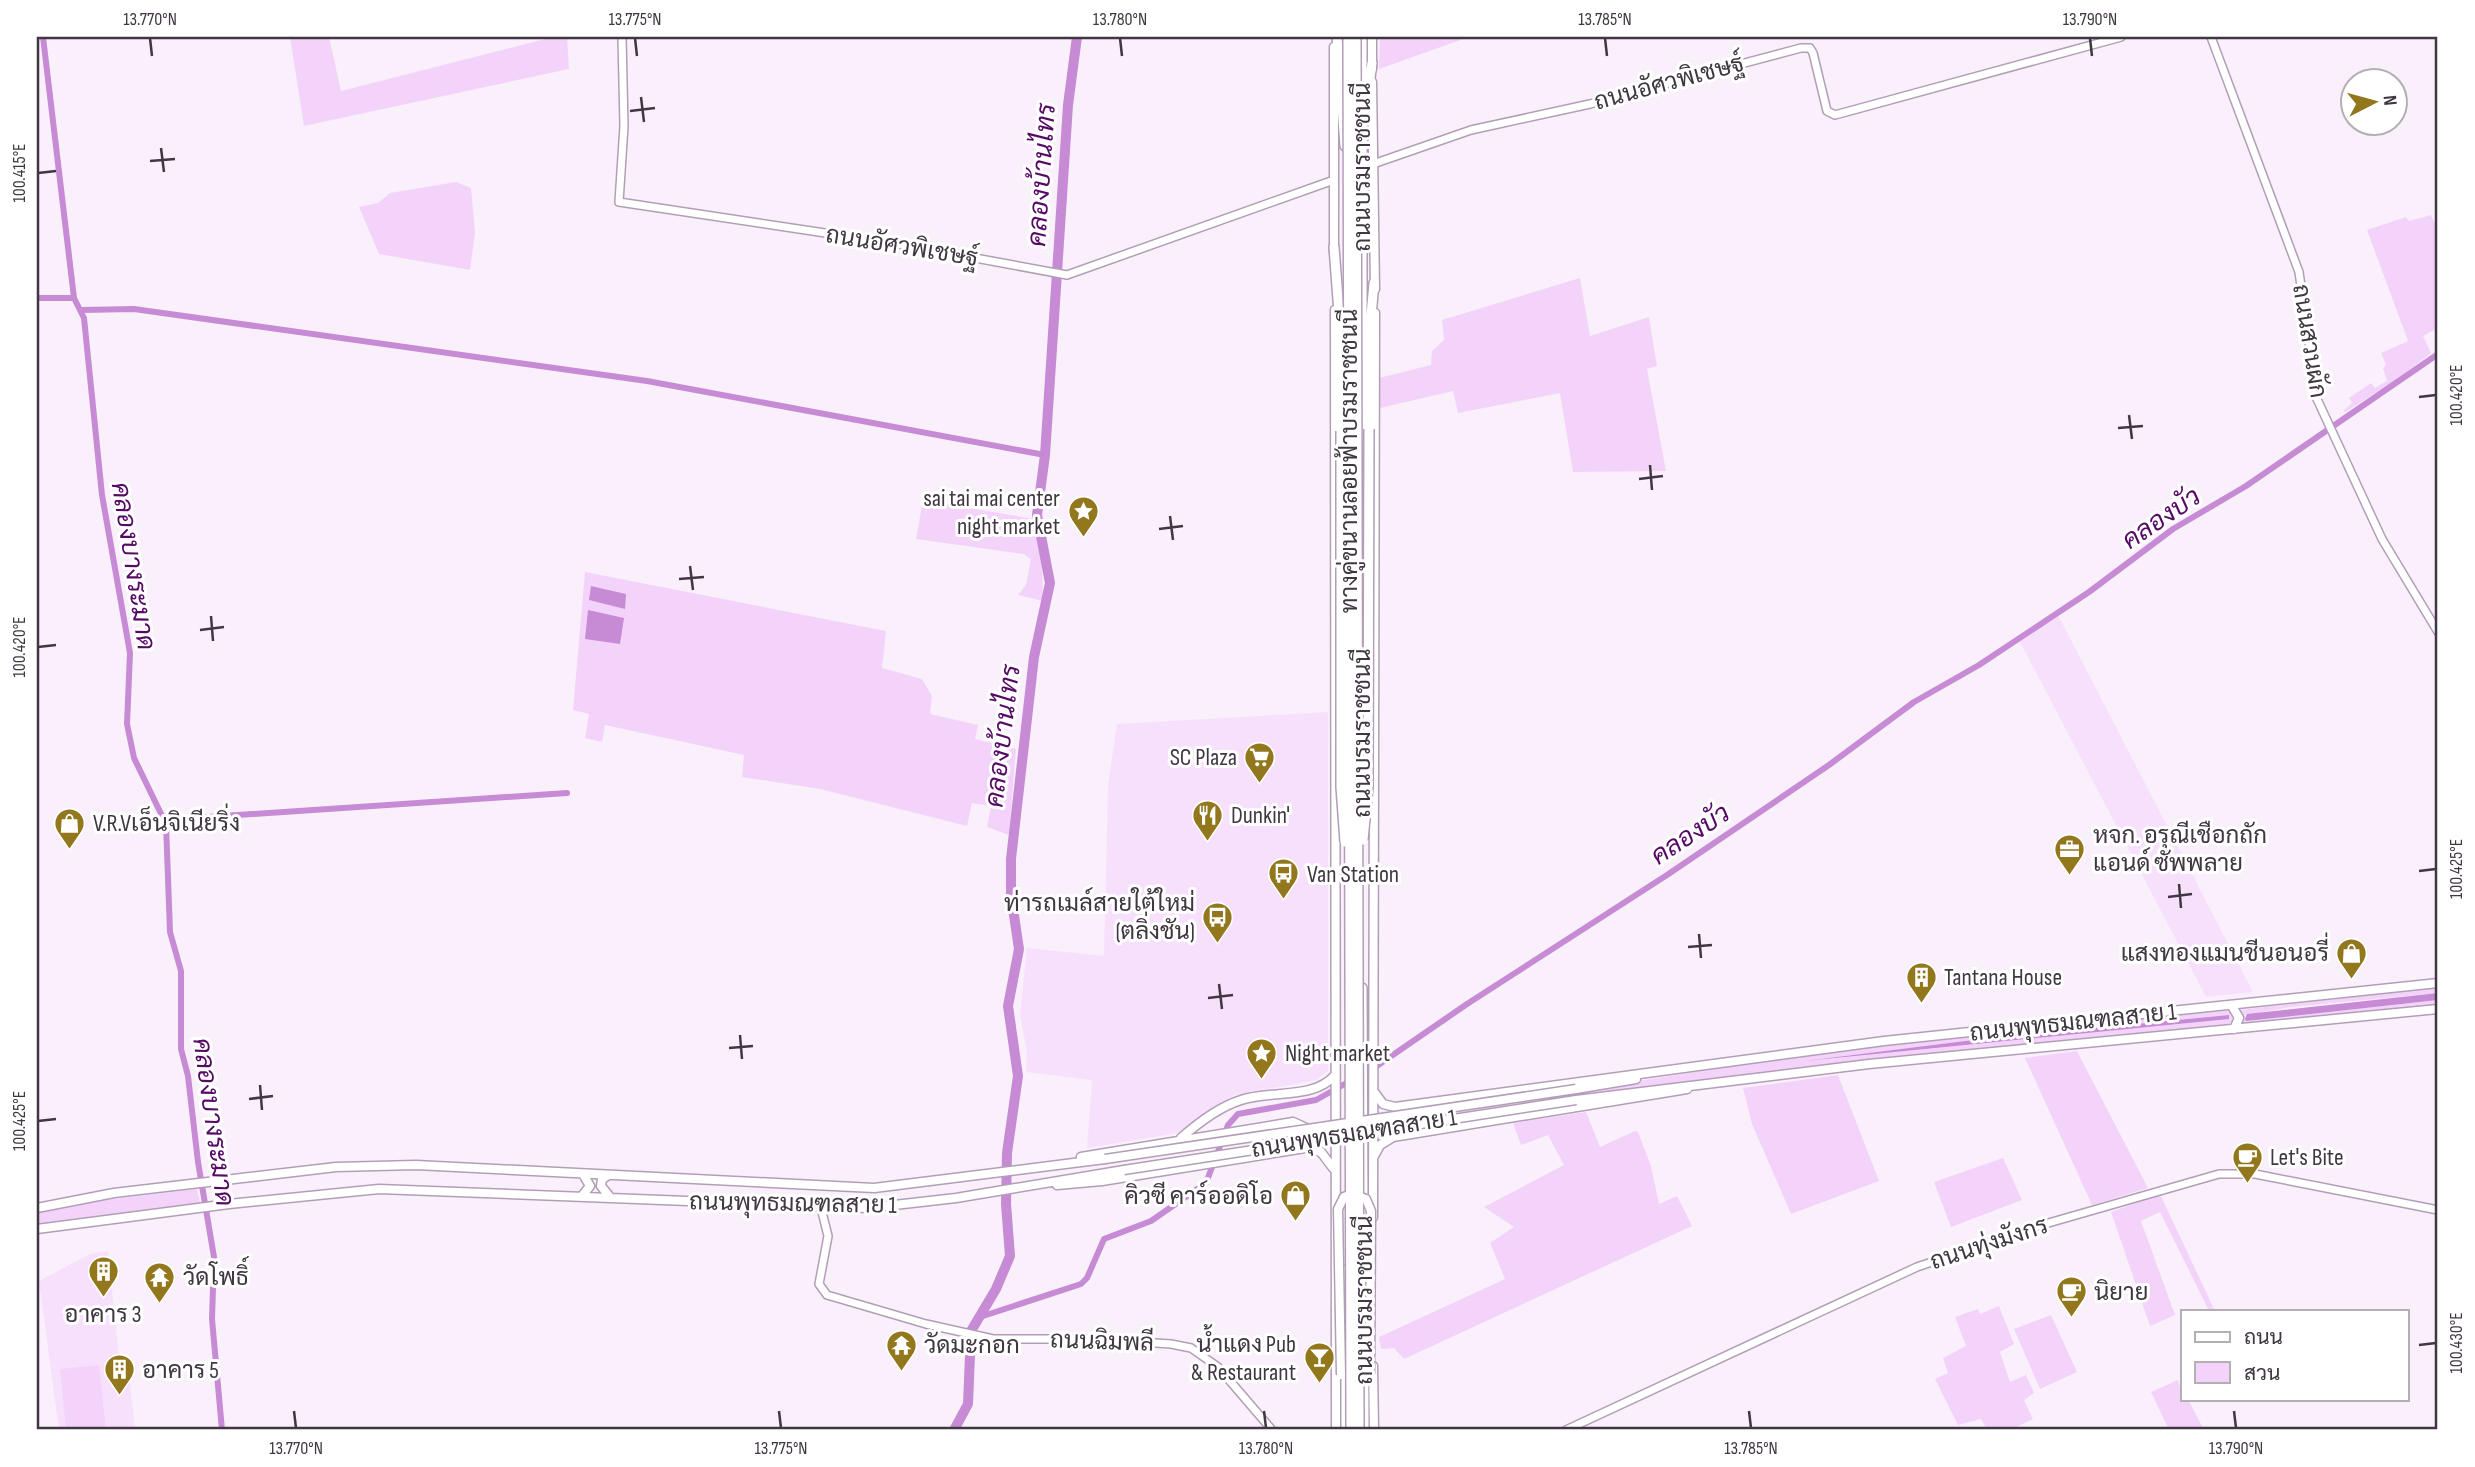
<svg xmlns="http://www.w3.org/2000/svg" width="2475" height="1467" font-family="'Sofia Sans Condensed',Sarabun,sans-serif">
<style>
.built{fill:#f7e0fc}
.green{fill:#f4d3fb;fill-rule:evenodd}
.water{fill:#c68bd4}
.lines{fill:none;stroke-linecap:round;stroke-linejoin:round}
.canal{stroke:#c68bd4;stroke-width:6}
.river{stroke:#c68bd4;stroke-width:10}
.tertiary-casing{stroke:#b39eb8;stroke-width:10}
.secondary-casing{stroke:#b39eb8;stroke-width:11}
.primary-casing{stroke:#b39eb8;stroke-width:12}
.tertiary{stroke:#fff;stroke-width:7}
.secondary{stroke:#fff;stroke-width:8}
.primary{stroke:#fff;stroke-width:9}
.secondary-bridge-casing{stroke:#b39eb8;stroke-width:11;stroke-linecap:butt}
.primary-bridge-casing{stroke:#b39eb8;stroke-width:12;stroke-linecap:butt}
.secondary-bridge{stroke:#fff;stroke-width:8}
.primary-bridge{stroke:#fff;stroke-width:9}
.ticks{fill:none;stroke:#403742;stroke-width:2.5}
.labels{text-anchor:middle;stroke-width:6;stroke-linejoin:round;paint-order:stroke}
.street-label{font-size:24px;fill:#403742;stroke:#fff}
.poi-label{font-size:24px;fill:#403742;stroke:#fff;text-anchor:start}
.water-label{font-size:26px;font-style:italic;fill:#560865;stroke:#fff}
.neatline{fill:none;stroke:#403742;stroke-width:2.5}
.ticks-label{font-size:18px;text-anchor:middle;fill:#403742}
</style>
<rect width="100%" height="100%" fill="#f9f0fb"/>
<path class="built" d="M2058 615 2253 992 2206 997 2019 640Z
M1328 712V1071L1316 1080 1234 1095 1178 1133 1087 1148 1092 1080 1026 1072 1027 1052 1020 1014 1027 948 1104 956 1108 785 1117 724Z
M108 1251 119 1357 129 1374 135 1430H59L39 1281 90 1254Z"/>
<path class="green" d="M290 37H329L341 91 553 37H567L569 69 304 126Z
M1380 37H1469L1379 69Z
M456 182 471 188 475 233 470 270 379 254 359 207 378 203 390 193Z
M2431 215 2438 230V328L2423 336 2431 353 2396 380 2345 412 2344 410 2352 403 2349 398 2371 383 2375 388 2387 381 2383 368 2386 365 2381 353 2408 341 2367 230 2406 217 2409 221Z
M1580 278 1590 336 1649 317 1657 366 1647 369 1666 471 1573 472 1560 393 1458 413 1453 391 1380 408 1379 378 1431 365 1432 351 1444 340 1442 320Z
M923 500 1034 519 1042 559 1043 601 1018 595 1026 585 1031 559 1023 554 916 539Z
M585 572 886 631 882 668 922 679 932 696 930 714 978 725 975 739 1016 749 1009 835 987 827 991 806 972 803 967 826 820 789 742 777 744 755 605 725 602 742 585 738 589 714 573 710Z
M2438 988V993L2291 1007 2245 1015 2246 1021 2438 1000V1005L2240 1025 2239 1010Z
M2230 1010 2233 1021 2228 1024 1800 1068 1624 1090 1394 1129 1395 1113 1401 1111 1514 1095 1579 1090 1845 1049ZM2229 1015V1019L1807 1061 1981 1039Z
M2077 1051 2148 1188 2092 1205 2025 1058Z
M1838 1075 1879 1181 1791 1214 1752 1124 1743 1088Z
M1586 1112 1600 1147 1635 1131 1638 1132 1651 1166 1659 1204 1677 1196 1692 1226 1404 1359 1394 1348 1381 1349 1379 1337 1505 1279 1490 1243 1514 1227 1484 1207 1564 1165 1548 1135 1521 1145 1513 1123Z
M2003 1158 2022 1200 1951 1227 1934 1182Z
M197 1189 200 1203 37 1225V1213L72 1204Z
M2160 1194 2215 1311H2209L2160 1212 2141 1221 2175 1315 2150 1326 2111 1212Z
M1999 1306 2014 1344 2000 1352 2010 1382 2026 1375 2034 1393 2024 1400 2033 1419 2010 1430H1987L1981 1419 1958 1425 1935 1379 1948 1373 1943 1358 1966 1346 1955 1317 1978 1309 1980 1314Z
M2051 1315 2077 1372 2040 1389 2014 1329Z
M99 1365 106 1430H66L60 1369Z
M2178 1380 2183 1399H2188L2204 1430H2169L2151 1392Z"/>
<path class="water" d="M591 586 626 594 625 609 589 600Z
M588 610 624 618 620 644 585 639Z
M2438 993V1000L2246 1021 2245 1019 2247 1014Z
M2229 1015V1019L1805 1061 1981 1039Z"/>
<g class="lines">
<path class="canal" d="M43 37 74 298 84 318 102 495 130 653 127 724 134 758 166 824 170 932 181 971V1049L188 1076 198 1162 214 1257 212 1319 222 1430
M37 298H74
M82 310 134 309 647 381 1045 455
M164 820 567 793
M1371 1070 1467 1004 1667 875 1829 765 1914 702 1979 665 2089 592 2173 529 2246 486 2438 354
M980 1317 1081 1284 1087 1278 1104 1239 1151 1221 1206 1183 1228 1125 1238 1114 1316 1100 1352 1080"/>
<path class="river" d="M954 1430 968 1404 971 1331 996 1289 1010 1256 1006 1204 1007 1153 1018 1076 1008 1006 1019 949 1011 895V859L1034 657 1050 583 1037 515 1045 455 1068 105 1077 37"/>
<defs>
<path id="tertiary" d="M622 37 624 126 619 202 905 245 1067 275 1334 180
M2211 37 2299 272 2317 399 2382 539 2438 632
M1373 164 1471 130 1590 104 1801 48H1810L1813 53 1827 111 1835 115 2121 37
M821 1208 828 1236 819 1284 827 1295 926 1324 993 1339H1094L1171 1344 1191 1348 1218 1367 1272 1430
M1566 1430 1917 1267 2038 1226 2219 1174H2255L2438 1210"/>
<path id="secondary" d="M1372 37V69
M1334 47V251
M1372 82 1375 289
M1335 310 1336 1430
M2232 1006 2239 1018 2234 1029
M1576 1089 1636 1079
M1375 1093 1383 1104 1395 1107 1884 1041 2438 983
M1576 1100 1869 1064 2438 1009
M1181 1138C1198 1123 1219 1107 1241 1100 1270 1090 1314 1100 1335 1075
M1374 1156 1380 1145 1393 1137 1687 1089
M1081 1157 1293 1122 1306 1128 1307 1140 1303 1146
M607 1176 602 1179 601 1186 610 1197
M1057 1185 1102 1181 1305 1148 1321 1152 1333 1168
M582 1196 590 1186 583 1174
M37 1208 114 1193 336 1167 416 1165 874 1188 1105 1159
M1373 1217 1375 313
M37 1229 229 1204 379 1189 868 1208 956 1198 1124 1170
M1373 1366 1374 1430"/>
<path id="primary" d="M1337 37 1345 146
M1367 100 1372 63
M1334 247 1341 339V431
M1369 429V337L1374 283
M1362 802V37
M1362 988 1364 1430
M1346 1270V1430"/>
</defs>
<use href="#tertiary" class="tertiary-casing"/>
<use href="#secondary" class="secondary-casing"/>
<use href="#primary" class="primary-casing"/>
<use href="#tertiary" class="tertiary"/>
<use href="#secondary" class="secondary"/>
<use href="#primary" class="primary"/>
<defs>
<path id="secondary-bridge" d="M1105 1159 1576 1089
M1124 1170 1576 1100
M1341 1375 1338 1209 1344 1197 1352 1194 1366 1199 1371 1211 1370 1374"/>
<path id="primary-bridge" d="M1348 37 1351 1430
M1356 37 1359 1430
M1341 431V787L1345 842
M1363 840 1368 787 1369 429"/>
</defs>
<use href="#secondary-bridge" class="secondary-bridge-casing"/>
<use href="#primary-bridge" class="primary-bridge-casing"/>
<use href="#secondary-bridge" class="secondary-bridge"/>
<use href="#primary-bridge" class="primary-bridge"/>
</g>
<path class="ticks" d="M150 38 152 56M635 38 637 56M1120 38 1122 56M1605 38 1607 56M2090 38 2092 56M641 97 644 122M630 111 655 108M161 148 164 172M150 161 175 159M38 173 56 171M2419 397 2436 395M2129 415 2132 439M2118 428 2143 426M1650 465 1652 490M1639 479 1663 476M1170 516 1173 540M1159 529 1183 526M690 566 693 590M679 579 704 577M211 616 213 641M200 630 224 627M38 647 56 645M2419 871 2436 869M2179 884 2181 908M2168 897 2192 894M1699 934 1701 958M1688 947 1712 945M1219 984 1222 1009M1208 998 1233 995M740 1035 742 1059M729 1048 753 1046M260 1085 262 1110M249 1099 273 1096M38 1121 56 1119M2419 1345 2436 1343M294 1411 296 1428M779 1411 781 1428M1264 1411 1266 1428M1749 1411 1751 1428M2234 1411 2236 1428"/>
<defs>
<symbol id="sight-pin" viewBox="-11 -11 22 30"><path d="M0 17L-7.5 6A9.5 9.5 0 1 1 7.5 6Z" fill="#92771d" stroke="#fff"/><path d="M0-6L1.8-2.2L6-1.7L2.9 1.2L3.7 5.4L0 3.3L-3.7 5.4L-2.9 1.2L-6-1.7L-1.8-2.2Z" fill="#fff"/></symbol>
<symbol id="supermarket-pin" viewBox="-11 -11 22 30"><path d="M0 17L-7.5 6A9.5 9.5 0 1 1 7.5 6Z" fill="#92771d" stroke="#fff"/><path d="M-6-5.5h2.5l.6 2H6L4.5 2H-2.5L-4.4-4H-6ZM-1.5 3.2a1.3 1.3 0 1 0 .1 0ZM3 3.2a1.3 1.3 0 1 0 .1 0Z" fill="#fff"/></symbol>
<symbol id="restaurant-pin" viewBox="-11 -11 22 30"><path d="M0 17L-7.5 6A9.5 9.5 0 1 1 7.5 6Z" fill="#92771d" stroke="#fff"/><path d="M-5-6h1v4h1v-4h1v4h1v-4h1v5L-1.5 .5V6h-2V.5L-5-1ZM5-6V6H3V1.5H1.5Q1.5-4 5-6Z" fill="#fff"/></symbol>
<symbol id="shop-pin" viewBox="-11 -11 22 30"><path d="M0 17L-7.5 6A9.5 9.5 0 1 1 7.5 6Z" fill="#92771d" stroke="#fff"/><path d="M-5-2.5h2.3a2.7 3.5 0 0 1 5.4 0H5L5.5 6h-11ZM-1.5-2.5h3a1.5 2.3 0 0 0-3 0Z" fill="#fff"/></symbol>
<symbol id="office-pin" viewBox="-11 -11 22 30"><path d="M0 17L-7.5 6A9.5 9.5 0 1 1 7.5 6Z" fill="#92771d" stroke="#fff"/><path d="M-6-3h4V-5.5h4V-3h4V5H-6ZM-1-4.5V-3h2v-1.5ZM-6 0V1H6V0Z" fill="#fff"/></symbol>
<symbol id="bus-pin" viewBox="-11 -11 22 30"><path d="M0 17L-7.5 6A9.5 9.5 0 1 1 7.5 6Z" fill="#92771d" stroke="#fff"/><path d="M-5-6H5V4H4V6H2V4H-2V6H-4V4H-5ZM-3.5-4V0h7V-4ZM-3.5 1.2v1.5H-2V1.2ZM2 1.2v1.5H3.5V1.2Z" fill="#fff"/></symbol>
<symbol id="building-pin" viewBox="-11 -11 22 30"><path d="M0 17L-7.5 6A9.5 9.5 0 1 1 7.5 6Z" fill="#92771d" stroke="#fff"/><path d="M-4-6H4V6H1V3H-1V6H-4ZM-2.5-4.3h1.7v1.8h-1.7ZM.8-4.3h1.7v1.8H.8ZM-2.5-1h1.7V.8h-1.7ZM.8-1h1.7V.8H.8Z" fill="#fff"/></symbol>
<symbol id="cafe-pin" viewBox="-11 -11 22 30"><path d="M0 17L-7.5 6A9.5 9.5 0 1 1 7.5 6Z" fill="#92771d" stroke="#fff"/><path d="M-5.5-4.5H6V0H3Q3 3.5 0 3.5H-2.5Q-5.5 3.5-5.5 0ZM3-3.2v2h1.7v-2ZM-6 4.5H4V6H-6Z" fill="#fff"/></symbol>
<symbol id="temple-pin" viewBox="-11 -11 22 30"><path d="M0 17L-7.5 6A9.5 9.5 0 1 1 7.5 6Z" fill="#92771d" stroke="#fff"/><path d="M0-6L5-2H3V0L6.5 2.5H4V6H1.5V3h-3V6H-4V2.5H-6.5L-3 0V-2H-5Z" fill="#fff"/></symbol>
<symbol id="bar-pin" viewBox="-11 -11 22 30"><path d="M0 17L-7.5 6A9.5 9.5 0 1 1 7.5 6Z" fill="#92771d" stroke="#fff"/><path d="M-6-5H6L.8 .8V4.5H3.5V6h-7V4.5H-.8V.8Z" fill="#fff"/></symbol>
</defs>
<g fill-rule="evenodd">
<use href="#sight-pin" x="1066" y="494" width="35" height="47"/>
<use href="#supermarket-pin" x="1242" y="740" width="35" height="47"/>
<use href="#restaurant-pin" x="1190" y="798" width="35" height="47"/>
<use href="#shop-pin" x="52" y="806" width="35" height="47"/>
<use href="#office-pin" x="2052" y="832" width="35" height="47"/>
<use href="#bus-pin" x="1266" y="856" width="35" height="47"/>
<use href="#bus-pin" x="1200" y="900" width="35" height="47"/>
<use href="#shop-pin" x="2334" y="936" width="35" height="47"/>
<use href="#building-pin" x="1904" y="960" width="35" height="47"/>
<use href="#sight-pin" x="1244" y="1036" width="35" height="47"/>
<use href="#cafe-pin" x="2230" y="1140" width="35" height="47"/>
<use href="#shop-pin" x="1278" y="1178" width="35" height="47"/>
<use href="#building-pin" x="86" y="1254" width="35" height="47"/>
<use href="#temple-pin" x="142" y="1260" width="35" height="47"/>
<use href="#cafe-pin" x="2054" y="1274" width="35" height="47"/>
<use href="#temple-pin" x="884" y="1328" width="35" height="47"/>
<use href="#bar-pin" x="1302" y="1340" width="35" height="47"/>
<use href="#building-pin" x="102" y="1352" width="35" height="47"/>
</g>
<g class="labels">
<g class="street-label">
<text transform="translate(1669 82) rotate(-15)" y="8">ถนนอัศวพิเชษฐ์</text>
<text transform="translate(1362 167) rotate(-90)" y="8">ถนนบรมราชชนนี</text>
<text transform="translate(902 246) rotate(9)" y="8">ถนนอัศวพิเชษฐ์</text>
<text transform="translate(2310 341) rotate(81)" y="8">ถนนสวนผัก</text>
<text transform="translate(1349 461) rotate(-90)" y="8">ทางคู่ขนานลอยฟ้าบรมราชชนนี</text>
<text transform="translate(1362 733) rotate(-90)" y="8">ถนนบรมราชชนนี</text>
<text transform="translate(2073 1022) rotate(-6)" y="8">ถนนพุทธมณฑลสาย 1</text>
<text transform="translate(1354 1133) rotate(-9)" y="8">ถนนพุทธมณฑลสาย 1</text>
<text transform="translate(793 1203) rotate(1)" y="8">ถนนพุทธมณฑลสาย 1</text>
<text transform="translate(1989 1243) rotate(-18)" y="8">ถนนทุ่งมังกร</text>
<text transform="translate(1364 1300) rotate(-90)" y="8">ถนนบรมราชชนนี</text>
<text transform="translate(1102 1341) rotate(2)" y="8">ถนนฉิมพลี</text>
</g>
<g class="poi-label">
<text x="1060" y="506" text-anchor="end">sai tai mai center<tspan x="1060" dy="28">night market</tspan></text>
<text x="1237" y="765" text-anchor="end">SC Plaza</text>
<text x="1231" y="823">Dunkin'</text>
<text x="93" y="831">V.R.Vเอ็นจิเนียริ่ง</text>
<text x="2093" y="843">หจก. อรุณีเชือกถัก<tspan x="2093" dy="28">แอนด์ ซัพพลาย</tspan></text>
<text x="1307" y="882">Van Station</text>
<text x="1195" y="911" text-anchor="end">ท่ารถเมล์สายใต้ใหม่<tspan x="1195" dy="28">(ตลิ่งชัน)</tspan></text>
<text x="2329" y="961" text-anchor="end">แสงทองแมนชีนอนอรี่</text>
<text x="1944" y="985">Tantana House</text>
<text x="1285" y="1061">Night market</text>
<text x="2270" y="1165">Let's Bite</text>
<text x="1273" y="1204" text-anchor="end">คิวซี คาร์ออดิโอ</text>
<text x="183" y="1285">วัดโพธิ์</text>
<text x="2094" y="1300">นิยาย</text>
<text x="103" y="1322" text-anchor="middle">อาคาร 3</text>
<text x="1296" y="1352" text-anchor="end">น้ำแดง Pub<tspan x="1296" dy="28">&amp; Restaurant</tspan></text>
<text x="924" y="1353">วัดมะกอก</text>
<text x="142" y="1378">อาคาร 5</text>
</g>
<g class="water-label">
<text transform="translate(1041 175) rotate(-86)" y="9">คลองบ้านไทร</text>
<text transform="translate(2161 518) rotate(-34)" y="9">คลองบัว</text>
<text transform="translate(134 566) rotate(81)" y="9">คลองบางระมาด</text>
<text transform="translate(1002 736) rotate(-83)" y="9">คลองบ้านไทร</text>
<text transform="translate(1690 834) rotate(-33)" y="9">คลองบัว</text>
<text transform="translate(214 1122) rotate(82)" y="9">คลองบางระมาด</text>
</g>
</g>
<rect width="2475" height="1467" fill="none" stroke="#ffffff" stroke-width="77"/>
<rect x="2181" y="1310" width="228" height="91" fill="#ffffff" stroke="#b3afb3" stroke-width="2"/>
<rect x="2195" y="1332" width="35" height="10" fill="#ffffff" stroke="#b3afb3" stroke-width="2"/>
<text x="2244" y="1344" font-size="21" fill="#403742">ถนน</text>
<rect x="2195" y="1362" width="35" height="21" fill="#f4d3fb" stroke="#b3afb3" stroke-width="2"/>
<text x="2244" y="1380" font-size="21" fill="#403742">สวน</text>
<g transform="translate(2374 102) rotate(84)"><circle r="33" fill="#ffffff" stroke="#b3afb3" stroke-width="2"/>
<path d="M0-5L12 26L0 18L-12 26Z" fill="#92771d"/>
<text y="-10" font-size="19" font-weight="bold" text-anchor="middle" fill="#403742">N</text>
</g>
<rect x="38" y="38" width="2398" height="1390" class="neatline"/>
<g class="ticks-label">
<text x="150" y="25">13.770°N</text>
<text x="635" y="25">13.775°N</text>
<text x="1120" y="25">13.780°N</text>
<text x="1605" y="25">13.785°N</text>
<text x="2090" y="25">13.790°N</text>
<text transform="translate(19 173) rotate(-90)" y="6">100.415°E</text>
<text transform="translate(2456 395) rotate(-90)" y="6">100.420°E</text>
<text transform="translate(19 647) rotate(-90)" y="6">100.420°E</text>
<text transform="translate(2456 869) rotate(-90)" y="6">100.425°E</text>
<text transform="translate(19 1121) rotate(-90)" y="6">100.425°E</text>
<text transform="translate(2456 1343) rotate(-90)" y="6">100.430°E</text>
<text x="296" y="1454">13.770°N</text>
<text x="781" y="1454">13.775°N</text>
<text x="1266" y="1454">13.780°N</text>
<text x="1751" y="1454">13.785°N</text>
<text x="2236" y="1454">13.790°N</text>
</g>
</svg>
